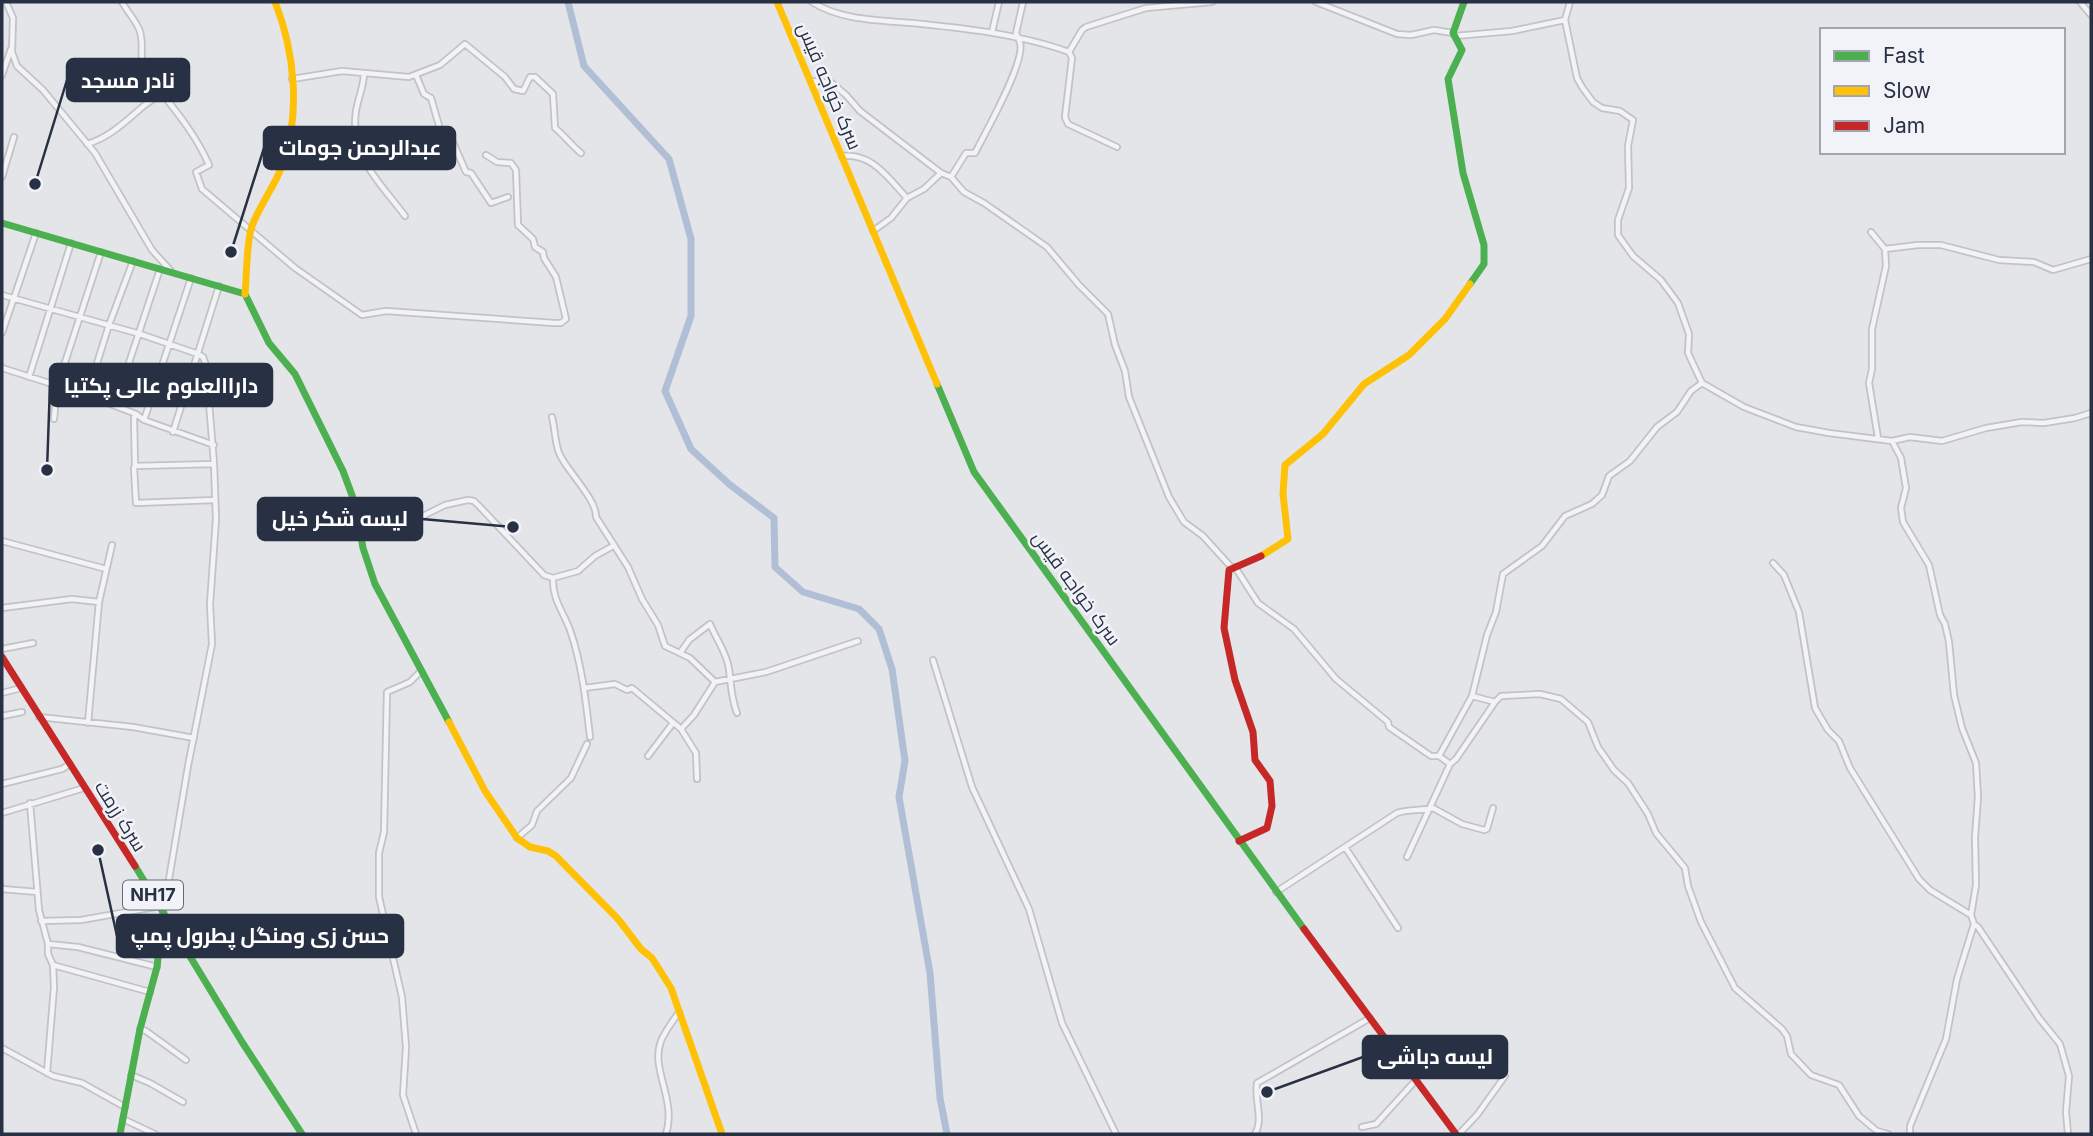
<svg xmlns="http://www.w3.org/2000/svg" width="2093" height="1136" font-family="Inter,Cairo,sans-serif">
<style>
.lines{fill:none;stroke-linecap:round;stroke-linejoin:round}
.river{stroke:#b0bfd5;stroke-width:7}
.street-casing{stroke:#c1c3c7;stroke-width:8}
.street{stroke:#f3f3f5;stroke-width:4.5}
.fast{stroke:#4caf50;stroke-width:7}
.slow{stroke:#ffc107;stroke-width:7}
.jam{stroke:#c62828;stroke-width:7}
.labels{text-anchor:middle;stroke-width:5;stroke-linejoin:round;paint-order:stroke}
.shield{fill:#f1f3f8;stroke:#646a7a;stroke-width:2}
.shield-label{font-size:18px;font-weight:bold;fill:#283044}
.street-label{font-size:19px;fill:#283044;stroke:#f1f3f8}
.leader{fill:none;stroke:#283044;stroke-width:2.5}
.callout-dot{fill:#283044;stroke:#f1f3f8;stroke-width:2.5}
.callout{fill:#283044;stroke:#283044;stroke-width:2.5}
.callout-label{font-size:21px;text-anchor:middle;font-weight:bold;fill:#fff}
</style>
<rect width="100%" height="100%" fill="#e3e5e9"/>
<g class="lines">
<path class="river" d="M568 2 584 66 669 159 691 239V316L665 391 691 449 729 484 774 518 775 567 803 592 859 609 879 629 892 669 905 761 899 797 930 973 940 1098 947 1134"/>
<defs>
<path id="street" d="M6 2 13 18 12 52 17 66 43 90 95 153 152 250 171 271
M122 2C127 11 135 20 139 29 146 45 136 60 148 76 170 104 195 132 209 165L196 172 202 189 295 268 362 315 386 311 554 323H561L566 319 556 277 544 258 543 252 535 247 533 239 518 225 516 170 511 163 497 162 486 155
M812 2C843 22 886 20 922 24 971 29 1022 35 1069 52L1072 58 1065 117 1068 124 1117 147
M1316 2 1397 34 1411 35 1434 30 1453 33
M1570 2 1565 20 1577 78 1582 87 1593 102 1602 108 1620 111 1633 120 1628 146 1629 188 1618 220V235L1633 256 1661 280 1678 303 1689 334 1688 353 1702 383 1744 407 1796 427 1829 433 1892 441 1910 437 1942 441 1986 428 2022 422 2044 423 2075 418 2091 413
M2080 2 2091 15
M992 32 999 2
M1455 36 1512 31 1565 20
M1069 52 1082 30 1086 27 1146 8 1212 2
M364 73C364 86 358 98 356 111 349 157 381 183 405 216
M2 75 11 49
M416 75 424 94 431 98 440 129 448 131 466 172 471 173 491 203 508 197
M292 79 342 71 409 77 440 65 465 44 505 77 514 89 523 91 530 77H535L553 94 555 128C565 136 571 145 581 153
M811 81 832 83 846 95 860 111 941 173 951 177 964 192 984 203 1047 247 1079 285 1108 314 1115 345 1125 371 1129 397 1169 497 1184 522 1203 536 1232 568
M87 144C108 138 124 123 139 110 146 103 154 100 161 92
M842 156C873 153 888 178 907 198
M2 177 14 137
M951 177 966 153H975C985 133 1026 61 1020 43 1019 39 1017 36 1016 33L1023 2
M873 231 891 218 907 198 924 189 941 173
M1871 232 1885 249 1886 266 1872 329V369L1869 383 1878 438
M1885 249 1918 245H1941L1999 260 2034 262 2053 270 2091 259
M2 295 140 334 198 354 203 357 206 365 214 464 216 519 210 604 212 644 188 766 164 909
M2 333 36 233
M2 368 87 395 136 414 144 420 214 445
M29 377 71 243
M87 395 109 325 133 261
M115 405 160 269
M552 417C555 428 555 446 560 455 568 472 597 500 596 517L628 567 642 599 658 625 665 646 690 658 715 682 766 672 858 641
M54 419 57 387 101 252
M144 420 191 278
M173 432 219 286
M1892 441 1901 458 1906 488 1901 508 1903 522 1929 565 1940 615 1945 624 1949 642 1954 695 1962 728 1976 763 1978 797 1975 837 1976 885 1971 915 1974 924 1957 979 1946 1039 1910 1126V1134
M214 464 135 466 134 468 136 503 215 500
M135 466 134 418 136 414
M359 520 423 516 445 505 468 500 474 501 480 507 544 575 553 578C552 599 563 611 570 630 582 664 586 702 590 737
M2 541 106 569
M1773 563 1784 575 1799 612 1815 708 1828 730 1839 741 1850 768 1919 879 1930 890 1971 915
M1235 567 1258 603 1294 629 1336 679 1388 722 1389 727 1431 756H1439L1450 764
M553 578 578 571 595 556 613 546
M2 608 72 599 99 602
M2 649 33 643
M680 653 689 640 710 624C716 639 727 653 729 669 731 684 731 698 737 713
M933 660 972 787 1029 909 1062 1023 1116 1134
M584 688 615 684 627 690 632 688 681 729 696 753 697 779
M2 693 21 688
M1472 696 1495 702 1501 696 1540 694 1561 699 1588 722 1598 747 1614 770 1628 783 1648 814 1656 833 1685 868 1688 886 1701 922 1735 988 1782 1029 1787 1036 1791 1054 1811 1075 1839 1085 1859 1116 1877 1131 1888 1134
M2 716 22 712
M39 717 133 727 194 738
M88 723 99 602 112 545
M681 729 694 715 715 682
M648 756 673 723
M1439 756 1472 696 1487 635 1496 612 1503 574 1542 546 1565 516 1592 504 1602 495 1609 476 1630 461 1657 427 1677 412 1691 391 1702 383
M2 784 62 769 70 764
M30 803 39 910 48 944V954L53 965 54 987 47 1073
M2 813 84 788
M517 838 532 825 537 811 571 778 587 744
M1345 847 1398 928
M1407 857 1450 764 1456 759 1495 702
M2 889 37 892
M1276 892 1397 813C1409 809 1420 811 1433 808L1462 824 1484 830 1487 829 1493 808
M41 921 81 920 155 907 158 903
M1974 924 1978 927 2039 1018 2060 1044 2069 1076 2066 1112 2068 1134
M48 944 78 947 157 967
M53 965 150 992
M140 1029 146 1031 186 1060
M2 1048 53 1076 82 1083 125 1107
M131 1075 150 1083 183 1102
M123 1119 155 1134
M1362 1127 1376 1124 1416 1080
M416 1134 403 1095 406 1047 402 997 379 897V853L384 832 387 692 410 682 421 671
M666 1134C677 1100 650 1069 661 1041 665 1031 673 1021 679 1012
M1255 1134C1264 1119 1254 1100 1257 1083L1370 1018
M1459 1134 1477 1115 1505 1076"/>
</defs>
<use href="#street" class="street-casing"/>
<use href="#street" class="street"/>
<path class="fast" d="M1464 2 1453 33 1462 50 1448 79 1463 173 1484 245V264L1470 284
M2 223 245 294 269 343 295 374 343 471 356 506 363 548 375 584 449 722
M937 384 974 472 1304 929
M135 866 242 1042 302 1134
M120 1134 140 1029 157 967 163 913"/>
<path class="slow" d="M777 2 937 384
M245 294C247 273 246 250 251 229 258 207 274 188 282 166 301 115 295 52 275 2
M1261 556 1288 539 1283 494 1285 465 1323 434 1364 384 1409 355 1445 319 1470 284
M449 722 485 791 517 838 530 847 548 851 556 856 618 919 641 949 652 958 671 988 722 1134"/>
<path class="jam" d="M2 657 135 866
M1239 841 1267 828 1272 806 1270 781 1255 760 1253 732 1235 680 1224 628 1229 570 1261 556
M1304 929 1456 1134"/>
</g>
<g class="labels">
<rect class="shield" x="123" y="880.5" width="60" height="29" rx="5"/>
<g class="shield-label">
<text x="153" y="901">NH17</text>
</g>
<g class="street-label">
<text transform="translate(830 86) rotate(67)" y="7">سرک خواجه قیس</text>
<text transform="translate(1077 588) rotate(54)" y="7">سرک خواجه قیس</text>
<text transform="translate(121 816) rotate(58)" y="7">سرک زرمت</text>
</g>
</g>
<path class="leader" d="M35 184L67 80M231 252L264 148M47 470L50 385M513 527L422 519M98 850L117 936M1267 1092L1363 1057"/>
<g class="callout-dot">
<circle cx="35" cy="184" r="7"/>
<circle cx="231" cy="252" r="7"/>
<circle cx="47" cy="470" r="7"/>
<circle cx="513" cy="527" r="7"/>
<circle cx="98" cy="850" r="7"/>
<circle cx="1267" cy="1092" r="7"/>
</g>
<g class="callout">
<rect x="67" y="59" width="122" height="42" rx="7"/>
<rect x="264" y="127" width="191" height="42" rx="7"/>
<rect x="50" y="364" width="222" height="42" rx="7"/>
<rect x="258" y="498" width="164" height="42" rx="7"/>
<rect x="117" y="915" width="286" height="42" rx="7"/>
<rect x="1363" y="1036" width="144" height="42" rx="7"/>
</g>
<g class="callout-label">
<text x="128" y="88">نادر مسجد</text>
<text x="360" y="155">عبدالرحمن جومات</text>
<text x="161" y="393">داراالعلوم عالی پکتیا</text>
<text x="340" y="526">لیسه شکر خیل</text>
<text x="260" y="943">حسن زی ومنگل پطرول پمپ</text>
<text x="1435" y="1064">لیسه دباشی</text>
</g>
<rect width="2093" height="1136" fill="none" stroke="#283044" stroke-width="7"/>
<rect x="1820" y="28" width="245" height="126" fill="#f1f3f8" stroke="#a1a5b0" stroke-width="2"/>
<rect x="1834" y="51" width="35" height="10" fill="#4caf50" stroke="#a1a5b0" stroke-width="2"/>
<text x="1883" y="63" font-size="21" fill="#283044">Fast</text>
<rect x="1834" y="86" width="35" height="10" fill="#ffc107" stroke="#a1a5b0" stroke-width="2"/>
<text x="1883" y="98" font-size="21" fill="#283044">Slow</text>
<rect x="1834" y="121" width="35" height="10" fill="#c62828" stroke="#a1a5b0" stroke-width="2"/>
<text x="1883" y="133" font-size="21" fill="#283044">Jam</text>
</svg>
